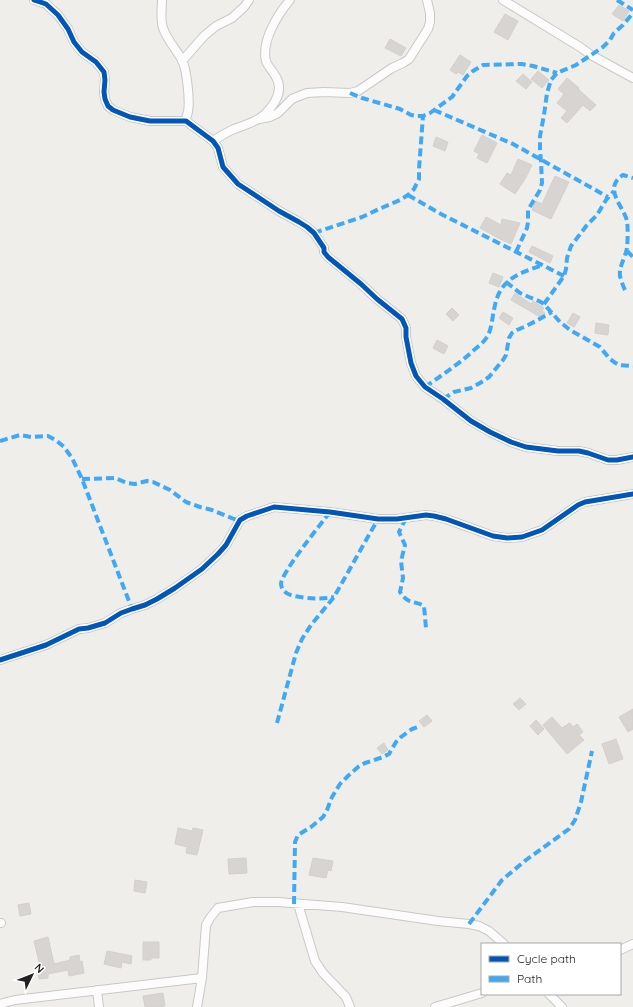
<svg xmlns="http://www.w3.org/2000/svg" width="633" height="1007" font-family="Quicksand,sans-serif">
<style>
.building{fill:#d7d4d2;stroke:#d3d0cc}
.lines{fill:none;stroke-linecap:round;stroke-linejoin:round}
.minor-casing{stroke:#c9c8c7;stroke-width:10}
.minor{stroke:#fdfcfc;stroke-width:8}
.quiet{stroke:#3fa9f5;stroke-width:4;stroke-dasharray:8 4;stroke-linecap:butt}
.cycleway-casing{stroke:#fff;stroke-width:8}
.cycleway{stroke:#0057b8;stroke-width:5}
</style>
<rect width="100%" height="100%" fill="#f0eeeb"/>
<path class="building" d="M619 5 629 11 623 21 612 14Z
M505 14 518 21 508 40 494 32Z
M390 39 406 48 401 56 385 48Z
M460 55 471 62 463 75 458 72 456 74 450 70Z
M538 71 549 80 542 88 531 79Z
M523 74 532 82 526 89 516 81Z
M567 78 579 88 578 89 596 105 590 111 583 105 567 123 561 118 567 111 557 103 564 94 558 89Z
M482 135 497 143 487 163 477 158 479 154 474 151Z
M436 137 448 142 445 151 433 146Z
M518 159 532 165 525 179 515 194 500 184 507 173 511 175Z
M555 176 569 182 551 219 532 210 536 201 542 204Z
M486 217 501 225 502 219 520 223 511 244 500 239 480 228Z
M532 246 553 256 550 263 529 252Z
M493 273 503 277 499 287 489 283Z
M515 293 531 304 533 301 544 308 542 311 545 313 542 318 511 300Z
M452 308 459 315 453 321 446 314Z
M503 312 513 318 509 325 499 318Z
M573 313 580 317 574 327 567 323Z
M596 323 609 325 608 335 595 333Z
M437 340 448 346 444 354 433 348Z
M520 698 526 704 519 710 513 704Z
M633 709V729L628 732 619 717Z
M427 715 432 721 424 727 419 721Z
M552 717 562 728 570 723 573 727 577 724 583 732 579 735 584 740 567 754 543 725Z
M536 720 544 729 538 735 530 726Z
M616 739 623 759 609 764 602 744Z
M384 743 388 750 382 754 377 748Z
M178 828 192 831 193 828 203 830 197 855 186 853 187 847 175 844Z
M246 858 247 873 229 874 228 859Z
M313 858 333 861 331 871 328 870 326 878 309 875Z
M135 880 147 882 145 893 134 891Z
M29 903 31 914 20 916 18 905Z
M48 937 54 964 70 960V957L79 955 80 962 82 961 84 973 69 976 68 970 48 974V978L39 979 38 966H40L34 941Z
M143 942H159V958H151V960H143Z
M107 951 132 956 131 964 122 962 121 968 104 964Z
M163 993 165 1006H163V1007H145L143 996Z"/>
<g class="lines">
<defs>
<path id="minor" d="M34 0 46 4 58 15 68 29 74 42 82 52 96 62 104 72 105 80 104 92 105 99 108 106 113 110 130 117 150 121H186L213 141 218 148 223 167 238 184 279 211 299 222 307 227 314 233 324 248V252L328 257 361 284 377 299 402 319 406 328V337L411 363 416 376 425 387 443 399 471 421 490 432 511 442 526 447 558 451H579L588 453 608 460H617L633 457
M162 0C162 9 160 19 163 28 167 40 176 49 182 60 187 70 190 101 188 112 187 115 186 118 186 121
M503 0 580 47 591 55 633 78
M182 61 204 36 216 26 232 18 244 7 249 0
M259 119 270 117 278 113 292 99 307 93 324 92 350 93 358 91 392 68 403 63 409 59 428 29 430 22V13L427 0
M213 141C219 137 225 133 232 130 243 125 256 123 265 114 275 104 284 91 276 77 273 71 268 67 266 61 261 41 278 14 290 0
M0 660 46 645 79 629 88 628 105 623 121 613 132 609 145 605 157 599 175 588 202 569 218 554 226 545 240 520 247 516 274 507 330 512 378 519H397L426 515 434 516 446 519 493 536 507 538 522 537 542 530 578 505 585 502 633 494
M298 904 315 961 323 973 346 997 350 1007
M0 923H1
M620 950 633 944
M97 990 99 1007
M549 994 562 1007
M0 1004 15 1000 202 978
M197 1007 202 978 206 925 210 918 218 908 253 902H278L342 907 438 921 469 924 479 926 489 931 504 944
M435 1007 482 993"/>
</defs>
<use href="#minor" class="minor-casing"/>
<use href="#minor" class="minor"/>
<path class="quiet" d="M617 0 633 10
M350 93 362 98 400 109 411 115 416 116H423L430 113 452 97 467 76 473 71 483 65 522 64 533 66 557 73
M434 110 513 144 608 197
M408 195 441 214 564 276
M314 233 362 217 379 209 400 200 408 195 414 189 419 179V169L423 116
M627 251 633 257
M516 252 527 228 528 222V210L540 190 542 183 541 162 540 150V136L544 115 547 93 551 80 557 73 576 65 603 47 610 40 614 33 623 25 633 13
M506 282 520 293 529 297 539 301 544 304 560 322 570 330 600 347 609 358 614 362 619 365 633 366
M625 290C623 286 621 280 620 276 619 267 624 260 626 252 628 247 628 227 627 221 624 207 602 188 623 175L633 178
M544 304 564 276 566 269 567 258 571 246 587 225 597 215 606 200 614 191
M425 387C442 375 459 364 474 350 479 346 484 342 487 337 492 329 492 318 494 310 499 279 517 274 543 265
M443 399 454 392 471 388 480 383 489 377 503 360 506 355 509 338 512 333 517 330 524 327 536 321 552 312
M0 441 20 435 31 437 48 436 57 441 64 447 72 458 82 479 132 609
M82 479 115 478 127 483 135 484 147 481 153 482 170 490 186 502 200 507 212 510 234 519 240 520
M330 512C321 524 281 573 281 584 282 594 292 596 300 597 312 599 323 599 334 597
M406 518 399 532 405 545 401 561 403 578 400 592C408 605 414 600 424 606L426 628
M277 723 296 653 302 639 311 625 334 597 378 519
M294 904 295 842 298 835 311 827 323 817 327 810 332 797 340 784 348 776 358 767 365 763 383 757 389 754 396 742 401 737 412 729 418 727
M469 924 502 880 526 860 569 829 575 820 581 802 592 751"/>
<defs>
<path id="cycleway" d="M34 0 46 4 58 15 68 29 74 42 82 52 96 62 104 72 105 80 104 92 105 99 108 106 113 110 130 117 150 121H186L213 141 218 148 223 167 238 184 279 211 299 222 307 227 314 233 324 248V252L328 257 361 284 377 299 402 319 406 328V337L411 363 416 376 425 387 443 399 471 421 490 432 511 442 526 447 558 451H579L588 453 608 460H617L633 457
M0 660 46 645 79 629 88 628 105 623 121 613 132 609 145 605 157 599 175 588 202 569 218 554 226 545 240 520 247 516 274 507 330 512 378 519H397L426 515 434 516 446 519 493 536 507 538 522 537 542 530 578 505 585 502 633 494"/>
</defs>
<use href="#cycleway" class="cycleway-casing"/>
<use href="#cycleway" class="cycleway"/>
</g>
<rect x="481" y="943" width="140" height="52" fill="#ffffff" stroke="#a7a7a7"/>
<rect x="489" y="956" width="20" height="6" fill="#0057b8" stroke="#a7a7a7"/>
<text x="517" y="963" font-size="12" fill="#222222">Cycle path</text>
<rect x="489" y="976" width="20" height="6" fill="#3fa9f5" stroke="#a7a7a7"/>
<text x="517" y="983" font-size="12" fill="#222222">Path</text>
<g transform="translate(32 975) rotate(47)" stroke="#ffffff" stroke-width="3" paint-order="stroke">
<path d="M0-3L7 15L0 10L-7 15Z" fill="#222222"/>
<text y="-6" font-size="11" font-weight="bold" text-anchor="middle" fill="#222222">N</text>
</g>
</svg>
